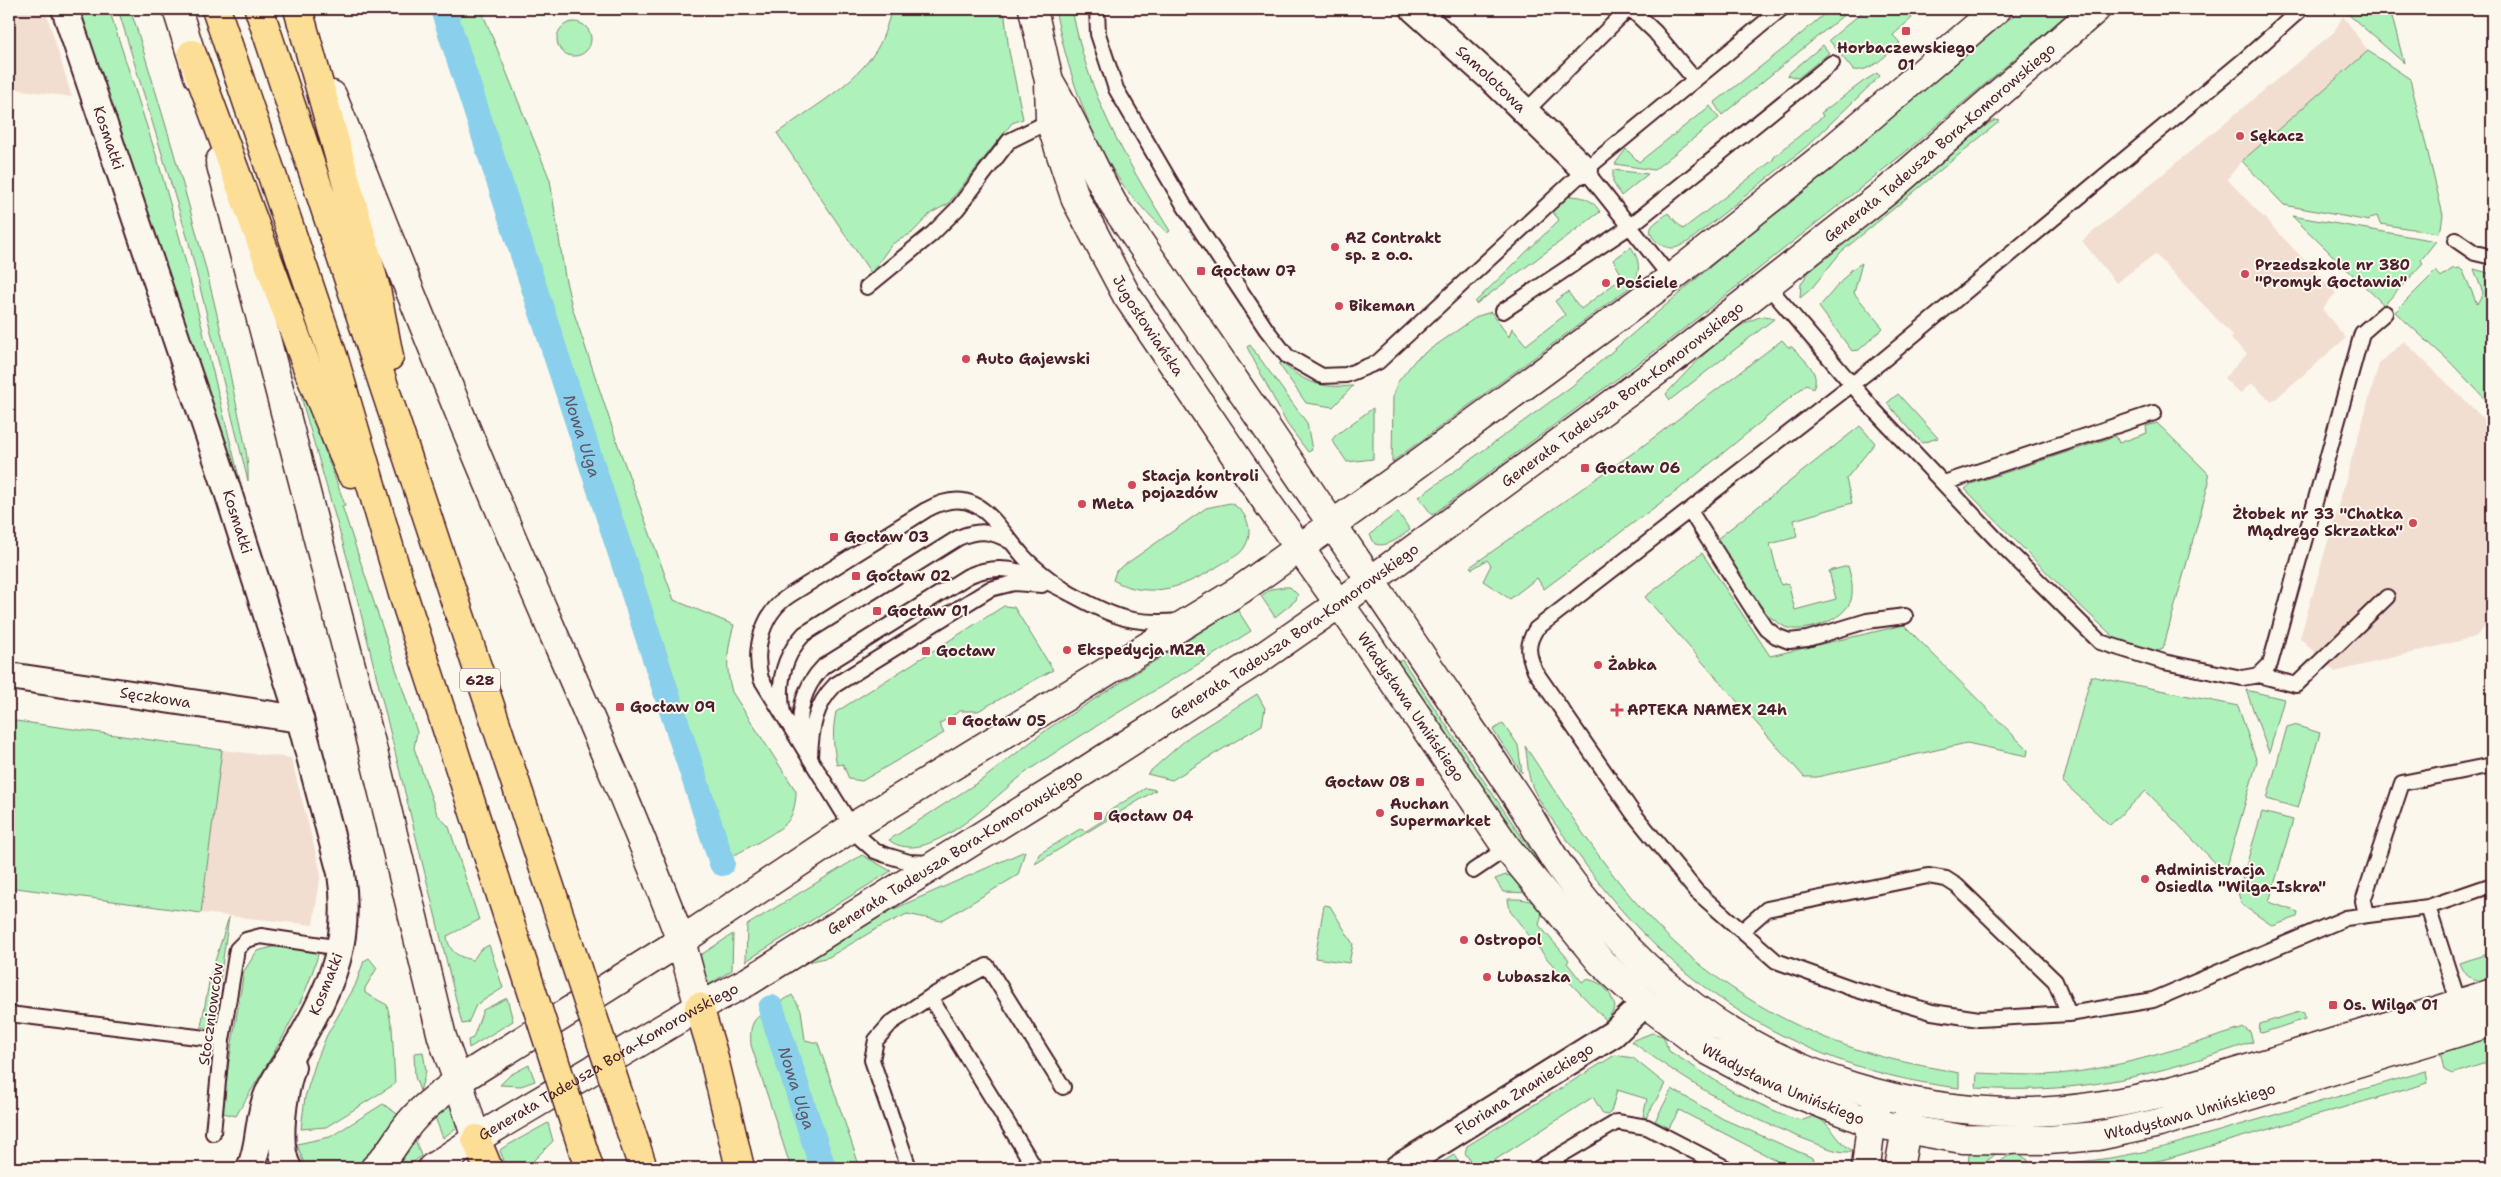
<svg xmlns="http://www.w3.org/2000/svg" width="2501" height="1177" font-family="'Shantell Sans',sans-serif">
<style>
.built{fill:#f1ded1}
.green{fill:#aef1ba;stroke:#7c8872}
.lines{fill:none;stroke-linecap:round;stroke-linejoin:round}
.canal{stroke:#8acfeb;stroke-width:26}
.service-casing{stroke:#4a1f2b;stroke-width:18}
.minor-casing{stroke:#4a1f2b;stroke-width:30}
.tertiary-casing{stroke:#4a1f2b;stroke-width:31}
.secondary-casing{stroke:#4a1f2b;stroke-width:31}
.primary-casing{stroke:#4a1f2b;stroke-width:31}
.service{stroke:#fbf7ec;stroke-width:14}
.minor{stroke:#fbf7ec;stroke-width:26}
.tertiary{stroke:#fbf7ec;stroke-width:28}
.secondary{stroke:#fbf7ec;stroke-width:28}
.primary{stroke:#fdde96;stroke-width:28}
.primary-bridge-casing{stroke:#4a1f2b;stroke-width:31;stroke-linecap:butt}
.primary-bridge{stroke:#fdde96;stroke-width:28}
.poi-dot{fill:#d1495b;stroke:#fbf7ec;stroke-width:2}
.labels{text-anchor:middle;stroke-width:4;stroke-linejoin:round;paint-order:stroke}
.shield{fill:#fbf7ec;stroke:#7f6065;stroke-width:1}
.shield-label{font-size:14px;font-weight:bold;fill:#4a1f2b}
.poi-label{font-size:15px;font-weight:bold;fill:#4a1f2b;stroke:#fbf7ec;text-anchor:start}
.street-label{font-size:15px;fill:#4a1f2b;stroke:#fbf7ec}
.water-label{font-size:16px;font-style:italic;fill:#5d5465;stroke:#fbf7ec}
</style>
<rect width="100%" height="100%" fill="#fbf7ec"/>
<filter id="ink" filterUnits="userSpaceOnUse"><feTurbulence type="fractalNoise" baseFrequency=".02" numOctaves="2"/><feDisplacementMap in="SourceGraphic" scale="10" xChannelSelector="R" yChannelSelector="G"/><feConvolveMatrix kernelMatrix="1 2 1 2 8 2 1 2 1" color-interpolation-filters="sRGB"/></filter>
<g filter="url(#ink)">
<path class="built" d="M9 9H45L72 97 9 88Z
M2343 16 2368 51 2242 161 2227 179 2336 293 2322 309 2346 338 2272 402 2251 383 2240 394 2224 378 2247 354 2231 339 2233 336 2155 254 2116 283 2082 241 2334 32Z
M2404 341 2492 427V620L2475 637 2335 672 2300 638 2379 364Z
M222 750 291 758 321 873 313 925 201 913Z"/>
<path class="green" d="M80 9H109L158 161 180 239 246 505H243Z
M118 9H129L135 23C171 143 208 261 232 384 237 411 250 454 248 481L189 243Z
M450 9H481L550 180 565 277 572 307 620 451 674 600 734 625C727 649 725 667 732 692L796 791C796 801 794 813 788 821 781 831 741 852 728 858Z
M892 9H1004L1009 51 1023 119 1012 123 948 204 931 213 912 233 892 244 871 273 777 133C809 110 849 88 873 55 883 42 887 24 892 9Z
M1055 9H1072C1089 98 1123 155 1170 231L1167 233C1152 216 1133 201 1121 182 1088 135 1066 65 1055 9Z
M1830 9H1851L1722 115 1714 103 1787 46Z
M1866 9H1904L1912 18 1893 35 1900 43C1887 54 1871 73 1853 70L1829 40Z
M2021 9H2073L1903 154 1667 342 1432 515 1419 497 1572 386 1732 248 1812 185Z
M2351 9H2390L2404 63 2348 14Z
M557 39a17 17 0 1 1 34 0a17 17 0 1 1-34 0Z
M1823 45 1829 53 1798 78 1787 75Z
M2368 51 2410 79 2443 215 2441 228 2438 233 2380 224 2377 216 2370 218 2369 221 2284 205 2242 161Z
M1877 73 1880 76 1806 147 1688 242C1683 244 1678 248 1673 248 1664 249 1645 237 1652 226 1656 221 1664 217 1668 213L1683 229 1773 160 1774 157 1823 116 1821 113 1864 81Z
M1710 106 1719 118 1654 170 1615 164 1626 149 1639 162Z
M1996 120 2000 121 1841 252 1811 289 1800 298 1801 284 1808 273 1989 123Z
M1613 170 1648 174 1621 196 1613 182Z
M1567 196C1581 196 1592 198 1600 212L1476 304 1475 302 1559 220 1548 206Z
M2292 216 2436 241 2421 260 2423 264 2384 305Z
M1631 247C1640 260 1641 271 1633 285L1392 462 1393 397 1397 383 1416 359 1478 316 1491 312 1509 337 1512 328 1526 345 1565 315 1555 301 1568 292 1581 309 1623 277 1613 260Z
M1862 263 1854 293 1883 328 1859 350 1852 351 1819 307 1851 270Z
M2459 268 2463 271 2477 304 2483 293 2474 269 2492 274V406L2449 361 2395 312 2436 271 2441 277 2452 269Z
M1765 316 1774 319 1670 400 1666 394C1688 370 1732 321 1765 316Z
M1782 340 1788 347H1792C1802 358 1822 372 1813 389L1807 384 1678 490 1544 589 1537 578 1510 599 1483 581 1491 565 1487 560 1472 569 1470 567 1640 448Z
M1250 345 1307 423 1312 450 1308 452 1287 424 1247 347Z
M1281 362C1306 384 1321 388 1353 386L1333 407 1306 403 1279 364Z
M303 391 345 505 342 506 417 732 414 748 437 814 449 827 479 920 447 936C449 952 458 957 473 960L480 950 489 945 503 988 476 1005 468 1023 462 1024 348 561 304 408 301 394Z
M1898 394 1938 438 1922 443 1887 403Z
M1373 408V459L1347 462 1332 440 1336 435Z
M2157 423 2208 473 2209 482 2163 649 2158 651 2117 640 2072 598 1965 489 1971 484 2116 436 2119 443 2147 433 2146 426Z
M1860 426 1875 443 1846 479 1852 503 1794 520 1797 537 1770 544 1781 585 1788 583 1795 610 1836 599 1829 571 1848 566C1851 577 1854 588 1851 600 1845 620 1803 635 1785 627 1779 624 1771 618 1766 613 1748 598 1730 560 1717 539Z
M1230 503C1247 510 1255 532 1244 548 1239 556 1228 560 1220 565 1188 586 1149 601 1113 580L1116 571 1206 508Z
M1398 512 1410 530C1400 537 1388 548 1375 544L1370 535 1378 527Z
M1702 553 1770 656 1904 625 2028 750 2027 756 1967 743 1817 777H1804L1645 597Z
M1284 587H1290L1298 595 1296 600 1275 617 1261 596 1271 589Z
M1004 606 1014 607 1053 670 978 711H960L939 724 944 733 862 781 849 779 843 764 837 765C833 746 832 731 836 712Z
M1237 609 1251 631C1180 677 1105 718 1035 766 1001 789 971 826 932 842 919 848 901 850 889 840L983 779 1049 728Z
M1402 660 1551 880 1602 944 1630 972 1679 1014 1767 1075 1646 995 1545 881 1397 663Z
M2091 676 2238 706 2257 762 2225 873 2146 791 2110 825 2063 782Z
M2246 690 2284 699 2269 753Z
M1257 694 1265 708 1262 725 1172 780 1147 774 1190 736Z
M9 720 222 750 201 913 9 887Z
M1503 723 1518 745 1522 773 1493 730Z
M2294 725 2320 733 2298 808 2267 799 2287 727Z
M1525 746C1563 803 1600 864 1647 915 1702 976 1781 1025 1859 1050 1892 1061 1926 1066 1959 1073V1088C1805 1070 1675 990 1585 864 1570 843 1539 806 1531 783 1527 771 1528 757 1525 746Z
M1146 788 1156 790 1035 864 1039 854 1080 829 1086 831 1105 819 1106 813Z
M2262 812 2293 820 2269 902 2298 912 2297 917 2273 926 2242 905 2238 893Z
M1025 851 1018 875 941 921 907 914 876 929 829 957 800 964 887 912Z
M862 855 891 871 746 961 747 925Z
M1506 875 1516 877 1532 893 1503 892 1495 879Z
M1508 899C1522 899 1535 898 1542 913L1539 925 1569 960 1567 963 1582 982 1586 979C1603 982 1610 990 1615 1007L1607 1021 1548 960 1510 911Z
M1324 905 1330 906 1353 944 1349 963 1315 958Z
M229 917 213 1028 201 1027 210 977Z
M733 934 732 970 708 985 699 956Z
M281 945 319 951C303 1011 267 1063 236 1116L223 1113 225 1086 244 971 257 951Z
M2492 953 2491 980C2476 982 2464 978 2459 963Z
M369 958 377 968 365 988V993L387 1005 392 1027 395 1084 326 1127 301 1129 305 1097 316 1062 327 1035 355 986 364 961Z
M792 995 801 1010 805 1040 818 1043 860 1168H831L777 1004Z
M507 998 513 1021 469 1048 468 1040 473 1038 483 1010Z
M765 1012 816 1168H791L751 1045C750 1030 750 1020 765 1012Z
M2299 1012 2304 1013 2305 1019 2262 1033 2259 1032 2260 1024Z
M2244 1028 2250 1032 2253 1042C2154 1075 2082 1095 1976 1088L1977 1073C2004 1074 2031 1076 2058 1074 2122 1068 2183 1047 2244 1028Z
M1652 1033 1663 1036 1669 1051 1735 1093 1791 1118 1803 1120 1814 1116C1834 1125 1835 1141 1853 1151 1842 1155 1823 1146 1812 1142 1746 1118 1688 1083 1631 1041Z
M2492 1038V1061L2452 1074 2444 1070 2440 1051 2466 1042Z
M423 1052 426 1071 420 1091 415 1077 414 1053Z
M1615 1055 1633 1058 1665 1084 1646 1118 1643 1116 1647 1099 1617 1090 1611 1112 1607 1115 1603 1114 1593 1097 1495 1160 1499 1168H1475L1465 1153 1467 1146Z
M529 1065 535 1081 521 1086 500 1085 510 1075Z
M2426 1071 2428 1083 2166 1159 2124 1168H1992L2008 1156 2019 1154 2028 1160V1166L2052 1167 2053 1164C2091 1162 2127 1156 2164 1147Z
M1672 1089 1723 1119 1813 1158 1819 1168H1791L1679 1110 1669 1128 1655 1121Z
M451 1096 461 1124 443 1138 433 1112Z
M383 1104 400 1116 371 1158 361 1168 305 1167 297 1144 330 1137Z
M548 1123 553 1141 526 1168H507L500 1151 501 1149Z
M414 1135 421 1156 406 1168H391Z
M1970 1147 2001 1149C1991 1159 1982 1166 1968 1165Z
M1454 1155 1462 1168H1432Z"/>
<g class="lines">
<g class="canal">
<path id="s1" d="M443 9 722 863"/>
<path id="s2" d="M771 1008 823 1168"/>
</g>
<defs>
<path id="service" d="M1097 9 1098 34 1116 89 1185 207 1266 329 1287 356 1322 376 1346 375 1378 362 1585 170 1781 9
M1631 9 1655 32 1695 80
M2301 9 2244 60 1882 361 1536 629C1526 645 1528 654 1535 671L1633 813 1696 891 1776 961 1854 989 1932 1012 1979 1019 2069 1014 2153 1000 2346 918 2428 907 2492 885
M1525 112 1628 9
M1585 170 1671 278
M2456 240 2475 253 2492 257
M1767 285 1873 409 1997 540 2100 642 2164 662 2242 678 2259 675 2296 685 2387 597
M867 287 932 234 957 209 1009 141 1054 119
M1503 311 1629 227 1832 63
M1944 483 2154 413
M1690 511 1754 611 1766 628 1776 636 1789 641 1807 639 1867 621 1905 616
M2259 675 2270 664 2362 333 2385 313
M783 713C777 683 783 657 804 634L958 538C977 530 991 530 1009 541
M803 746C796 716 802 688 824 666L968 576C1021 551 1066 598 1115 615 1135 623 1158 623 1180 621
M810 757C811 729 815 705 835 685L990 589 1014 583 1042 585
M930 863 909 862 886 855 875 851 857 835 761 679C753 649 762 613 790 595L926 510C978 481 994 524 1024 557 1037 571 1053 582 1069 593
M1473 871 1507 848
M2428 907 2459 1004
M2366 914 2363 901 2402 783 2492 765
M1743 930 1767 909 1928 876 1946 879 1957 886 2055 981 2069 1014
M930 997 1035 1168
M9 1014 222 1040
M213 1133 222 1040 237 949 246 940 261 936 341 948
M909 1168 872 1060 876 1040 891 1023 930 997 987 966 1063 1087
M1539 1168 1617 1122 1647 1127 1726 1168"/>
<g id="minor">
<path id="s3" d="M65 9 227 489 300 719 341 873C351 939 334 982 301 1039 290 1058 276 1075 268 1094 257 1118 261 1145 250 1168"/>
<path id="s4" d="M1414 9 1492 79 1585 170"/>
<path id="s5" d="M9 676 300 719"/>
<path d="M288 1168C275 1144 284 1092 292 1067"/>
<path id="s6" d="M1398 1168 1613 1034 1645 1003"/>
</g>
<g id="tertiary">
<path id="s7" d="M1033 9 1049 81 1050 121 1076 200 1127 296 1268 504 1368 644 1507 848 1601 962 1645 1003 1707 1050 1765 1081 1871 1123 1962 1139 2048 1140 2098 1136 2159 1123 2492 1022"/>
<path d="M1051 84C1074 123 1091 164 1113 204 1227 368 1338 533 1450 698 1474 734 1499 769 1522 805 1537 828 1549 853 1566 875 1602 925 1645 970 1694 1007 1789 1078 1912 1114 2030 1112 2120 1110 2205 1082 2290 1056 2358 1035 2425 1015 2492 993"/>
<path d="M681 941 699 1007"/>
<path d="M458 1081 476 1139"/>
<path d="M375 1168C391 1154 399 1134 413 1119 426 1104 443 1093 458 1081L681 941 851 828 1240 590 1412 468 1671 278 1823 157 1997 9"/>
<path id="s8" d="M432 1168 476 1139 699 1007 749 981 1074 778 1258 660 1340 603 1664 366 1887 191 2096 9"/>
<path d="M1866 1168 1871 1123 1876 1106"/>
<path d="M1899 1168 1909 1113"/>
</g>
<path id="secondary" d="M177 9 198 76
M332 95C388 236 443 377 503 517 563 658 627 797 681 941
M220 161 371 743 442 1037 458 1081"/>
<path id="primary" d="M216 9 334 359 403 594 508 917
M259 9 553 896
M298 9 376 289 389 357
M192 54 309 372 351 473
M699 1007 712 1050 740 1168
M476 1139 488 1168"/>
</defs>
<use href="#service" class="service-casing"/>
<use href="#minor" class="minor-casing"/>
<use href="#tertiary" class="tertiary-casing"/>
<use href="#secondary" class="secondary-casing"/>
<use href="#primary" class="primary-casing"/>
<use href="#service" class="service"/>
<use href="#minor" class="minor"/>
<use href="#tertiary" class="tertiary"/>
<use href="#secondary" class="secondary"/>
<use href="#primary" class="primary"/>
<defs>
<path id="primary-bridge" d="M553 896 643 1168
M508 917 589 1168"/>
</defs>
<use href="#primary-bridge" class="primary-bridge-casing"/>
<use href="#primary-bridge" class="primary-bridge"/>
</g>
</g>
<g class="poi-dot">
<rect x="1901" y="26" width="10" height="10" rx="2.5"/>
<circle cx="2240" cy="136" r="5"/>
<circle cx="1335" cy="247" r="5"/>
<rect x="1196" y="266" width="10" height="10" rx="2.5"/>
<circle cx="2245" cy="274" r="5"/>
<circle cx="1606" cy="283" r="5"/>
<circle cx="1339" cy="306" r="5"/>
<circle cx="966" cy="359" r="5"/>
<rect x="1580" y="463" width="10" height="10" rx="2.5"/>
<circle cx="1132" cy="485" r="5"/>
<circle cx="1082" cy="504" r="5"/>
<circle cx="2413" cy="523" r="5"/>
<rect x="829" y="532" width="10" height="10" rx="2.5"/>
<rect x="851" y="571" width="10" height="10" rx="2.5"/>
<rect x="872" y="606" width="10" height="10" rx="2.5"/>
<circle cx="1067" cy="650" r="5"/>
<rect x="921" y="646" width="10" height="10" rx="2.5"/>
<circle cx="1598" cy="665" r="5"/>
<rect x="615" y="702" width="10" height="10" rx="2.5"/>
<path d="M1614.5 702.5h5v5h5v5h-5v5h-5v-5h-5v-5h5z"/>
<rect x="947" y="716" width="10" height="10" rx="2.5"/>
<rect x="1415" y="777" width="10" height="10" rx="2.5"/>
<circle cx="1380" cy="813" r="5"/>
<rect x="1093" y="811" width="10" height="10" rx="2.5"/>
<circle cx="2145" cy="879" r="5"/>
<circle cx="1464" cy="940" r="5"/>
<circle cx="1487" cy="977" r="5"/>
<rect x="2328" y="1000" width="10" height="10" rx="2.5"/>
</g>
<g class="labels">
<rect class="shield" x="460" y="668.5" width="40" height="23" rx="4"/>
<g class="shield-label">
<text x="480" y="685">628</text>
</g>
<g class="poi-label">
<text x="1906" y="53" text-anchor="middle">Horbaczewskiego<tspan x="1906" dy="17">01</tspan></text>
<text x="2250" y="141">Sękacz</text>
<text x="1345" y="243">AZ Contrakt<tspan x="1345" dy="17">sp. z o.o.</tspan></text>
<text x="2255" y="270">Przedszkole nr 380<tspan x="2255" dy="17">"Promyk Gocławia"</tspan></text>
<text x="1211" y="276">Gocław 07</text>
<text x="1616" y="288">Pościele</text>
<text x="1349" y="311">Bikeman</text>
<text x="976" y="364">Auto Gajewski</text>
<text x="1595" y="473">Gocław 06</text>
<text x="1142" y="481">Stacja kontroli<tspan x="1142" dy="17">pojazdów</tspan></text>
<text x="1092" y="509">Meta</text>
<text x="2403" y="519" text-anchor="end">Żłobek nr 33 "Chatka<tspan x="2403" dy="17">Mądrego Skrzatka"</tspan></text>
<text x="844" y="542">Gocław 03</text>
<text x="866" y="581">Gocław 02</text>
<text x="887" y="616">Gocław 01</text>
<text x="1077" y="655">Ekspedycja MZA</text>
<text x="936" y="656">Gocław</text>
<text x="1608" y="670">Żabka</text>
<text x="630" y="712">Gocław 09</text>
<text x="1627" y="715">APTEKA NAMEX 24h</text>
<text x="962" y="726">Gocław 05</text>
<text x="1410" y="787" text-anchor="end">Gocław 08</text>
<text x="1390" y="809">Auchan<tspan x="1390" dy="17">Supermarket</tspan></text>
<text x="1108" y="821">Gocław 04</text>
<text x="2155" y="875">Administracja<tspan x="2155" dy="17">Osiedla "Wilga-Iskra"</tspan></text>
<text x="1474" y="945">Ostropol</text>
<text x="1497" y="982">Lubaszka</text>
<text x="2343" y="1010">Os. Wilga 01</text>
</g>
<g class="street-label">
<text dy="5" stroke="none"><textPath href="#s4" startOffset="104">Samolotowa</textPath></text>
<text dy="5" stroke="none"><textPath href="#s3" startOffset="136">Kosmatki</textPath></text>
<text dy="5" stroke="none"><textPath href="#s8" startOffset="1826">Generała Tadeusza Bora-Komorowskiego</textPath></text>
<text dy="5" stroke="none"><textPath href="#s7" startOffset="342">Jugosłowiańska</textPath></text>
<text dy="5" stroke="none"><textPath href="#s8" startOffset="1421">Generała Tadeusza Bora-Komorowskiego</textPath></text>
<text dy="5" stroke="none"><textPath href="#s3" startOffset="541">Kosmatki</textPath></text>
<text dy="5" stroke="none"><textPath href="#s8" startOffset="1016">Generała Tadeusza Bora-Komorowskiego</textPath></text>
<text dy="5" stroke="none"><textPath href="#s5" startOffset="148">Sęczkowa</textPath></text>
<text dy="5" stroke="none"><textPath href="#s7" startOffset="805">Władysława Umińskiego</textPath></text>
<text dy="5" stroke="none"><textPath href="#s8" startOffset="611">Generała Tadeusza Bora-Komorowskiego</textPath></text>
<text transform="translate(326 984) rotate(-68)" y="5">Kosmatki</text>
<text transform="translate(211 1014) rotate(-82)" y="5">Stoczniowców</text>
<text dy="5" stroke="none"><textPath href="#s8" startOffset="206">Generała Tadeusza Bora-Komorowskiego</textPath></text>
<text dy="5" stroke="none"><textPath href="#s7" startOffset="1345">Władysława Umińskiego</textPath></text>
<text dy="5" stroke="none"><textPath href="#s6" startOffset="149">Floriana Znanieckiego</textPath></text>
<text dy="5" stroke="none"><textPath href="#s7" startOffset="1765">Władysława Umińskiego</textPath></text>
</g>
<g class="water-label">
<text dy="6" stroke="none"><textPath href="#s1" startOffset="449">Nowa Ulga</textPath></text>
<text dy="6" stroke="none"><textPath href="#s2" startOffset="84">Nowa Ulga</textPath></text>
</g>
</g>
<rect width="2501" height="1177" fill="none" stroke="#fbf7ec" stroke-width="30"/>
<rect x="15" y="15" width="2471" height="1147" fill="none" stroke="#4a1f2b" stroke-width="2" filter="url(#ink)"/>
</svg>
